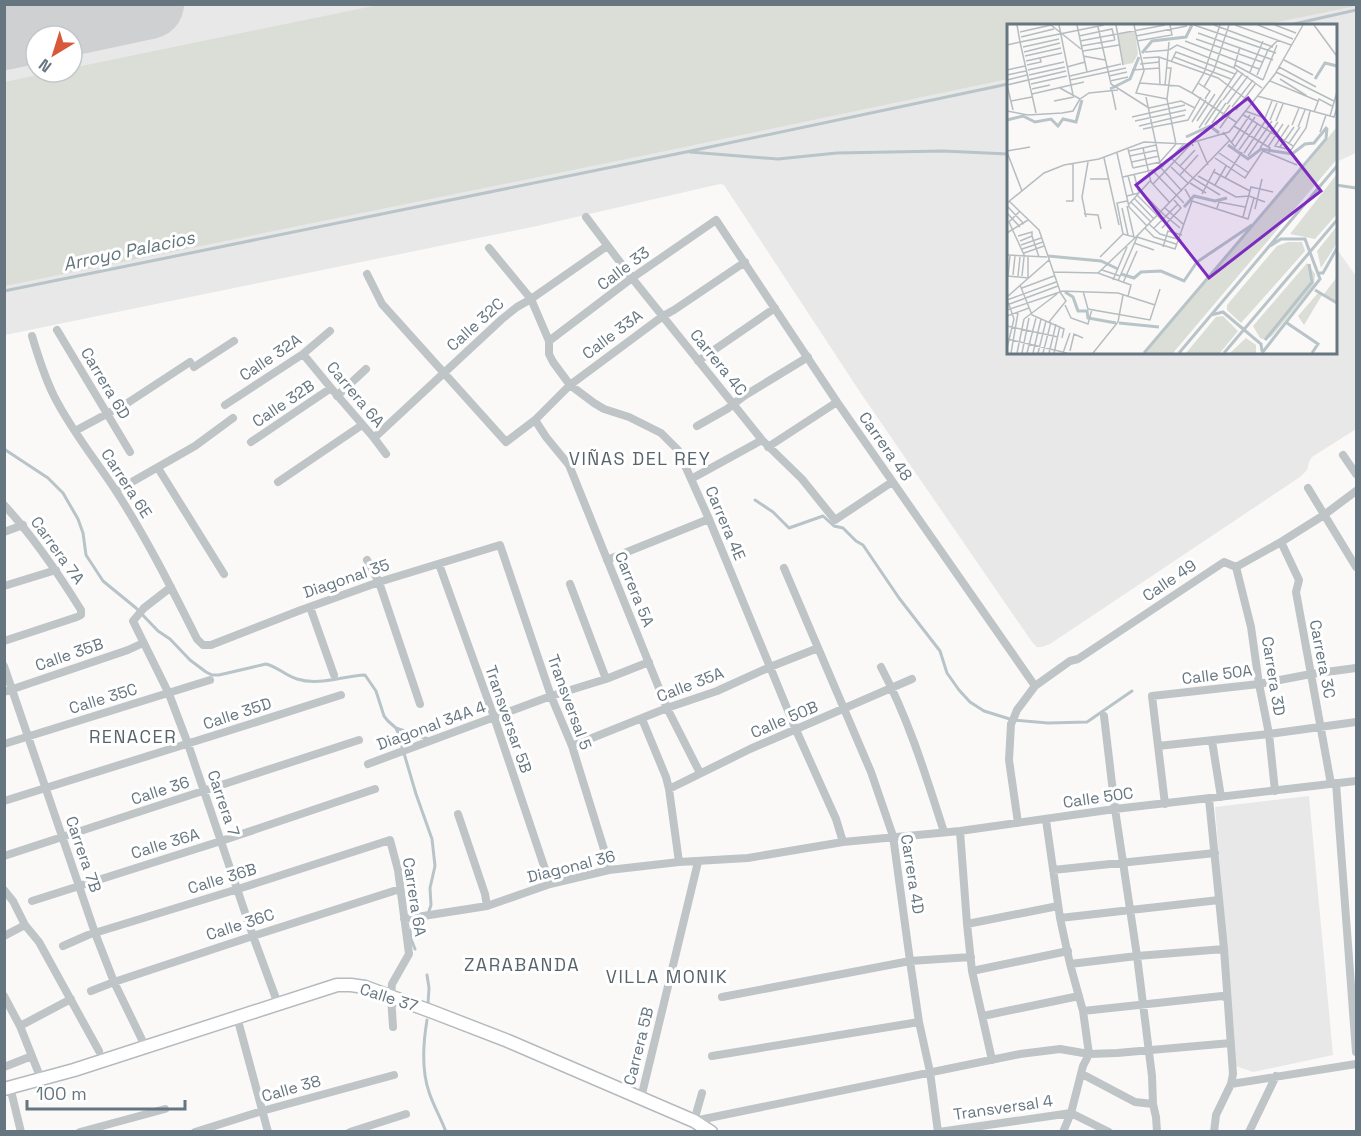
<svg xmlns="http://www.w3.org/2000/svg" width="1361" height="1136" font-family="'Space Grotesk',sans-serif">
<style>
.built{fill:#e8e8e8;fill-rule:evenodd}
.green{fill:#daded7}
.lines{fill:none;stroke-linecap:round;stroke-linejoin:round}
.stream{stroke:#b8c4c8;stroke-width:3}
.runway{stroke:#ced0d2;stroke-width:70}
.secondary-casing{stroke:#b4babe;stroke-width:15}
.street{stroke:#bfc4c7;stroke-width:8}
.secondary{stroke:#fff;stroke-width:12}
.labels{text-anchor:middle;stroke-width:6;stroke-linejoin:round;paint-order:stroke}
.street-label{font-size:16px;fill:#667680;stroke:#fff}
.water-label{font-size:18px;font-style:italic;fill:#61757a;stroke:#fff}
.neighbourhood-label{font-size:18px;letter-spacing:1.5px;fill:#58646c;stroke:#fff}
.inset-river{fill:none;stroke:#b8c4c8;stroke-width:3}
.inset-road{fill:none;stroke:#b6bdc1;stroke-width:1.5}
.view{fill:#7b2cbf;fill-opacity:0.15;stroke:#7b2cbf;stroke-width:3}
.inset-edge{fill:none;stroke:#667680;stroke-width:3}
</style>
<rect width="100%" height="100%" fill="#faf9f8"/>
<path class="built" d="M5 5H1356V153L1336 162V26H1008V352H1336V248L1356 276V429L1312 457 1309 462 1307 470 1300 477 1050 644 1042 647H1037L1032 642 862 395 724 185 720 184 537 226 5 335ZM36 36H72V72H36Z
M1309 796 1333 1055 1253 1072 1236 1066 1215 807Z"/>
<path class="green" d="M378 5 1356 4V6L1262 25 1008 26V79L680 148 5 286V82L51 72H72V68Z"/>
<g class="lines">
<path class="stream" d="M1285 26 1356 10
M690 152 778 159 837 153 943 151 1008 154
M1336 185 1356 188
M4 291 686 152 1008 84
M4 449 48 478 63 493 78 519 83 533 86 555 103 581 136 608 158 631 170 639 190 660 206 672 212 675H219L266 664C278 667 286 676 297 679 319 686 342 676 365 675L376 691 384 716 388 721 396 728 398 733 416 794 432 839 435 866 430 888 431 905 428 914
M755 500 773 512 789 528 823 516 834 526 843 528 856 541 863 545 899 598 940 651 947 673 959 690 970 702 984 711 1013 720 1048 723 1087 722 1132 691
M396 728 428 739
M415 949 411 939 410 931 420 920
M427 975 429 988 428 1004
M427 1020C423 1044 421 1069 429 1092 433 1105 441 1118 446 1132"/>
<path class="runway" d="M4 35 149 4"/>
<defs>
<path id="secondary" d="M4 1089 74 1070 337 985H351L365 987 433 1012 508 1041 694 1121 711 1132"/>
</defs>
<use href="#secondary" class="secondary-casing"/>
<path class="street" d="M586 217 632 278 762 440 802 479 835 520 892 482
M489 248 531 299 549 341V354L553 362 570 385 594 403 604 409 629 417 661 433 678 450 709 519 796 730 836 819 843 842
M367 274 382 304 506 442 535 420 570 385 663 316 674 310 745 262
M57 330 130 452
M32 336C38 356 44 376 54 396 71 430 95 459 116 491 147 539 172 589 197 639L203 645H211L301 610 379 582 500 545 551 696 572 746 607 859 609 870
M549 341 632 278 716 220 837 402 1035 686
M303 354 331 388 374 438 386 454
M698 361 775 308
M194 367 234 341
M337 396 366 369
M225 405 303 354 330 331
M535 420 546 437 569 465 667 708 700 773
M697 426 727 409 744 396 808 357
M75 431 129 402 190 362
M374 438 502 319 517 307 531 299 607 246
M251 442 331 388
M768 447 837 402
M1343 455 1356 474
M158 468 224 574
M691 479 762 440
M278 482 362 425
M1308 488 1356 567
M116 491 195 446 233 418
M4 505C34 537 58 573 81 610V615L77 617 4 641
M4 532 23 525
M1281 542 1299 580 1296 592 1331 784
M367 560 379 582 420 704
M607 560 709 519
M439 564 494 717 550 884
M1236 567 1251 627 1259 684 1269 734 1275 791
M784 568 871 772 893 836 910 961 919 1022 930 1072 938 1132
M570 584 606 679
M4 586 56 570
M171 587 144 608 133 621 169 694 188 744 253 936 278 1004
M310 607 334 675
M4 666 95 933 114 982 146 1048
M881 667C909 720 926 776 944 832
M4 692 128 650 143 643
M1104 716 1115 809 1137 956 1152 1076 1153 1104 1156 1117 1157 1132
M642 719 666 777 669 789 679 862
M1212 741 1221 797
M4 744 210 680
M572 746 667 708 717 691 770 667 818 648
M1158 746 1269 734 1356 722
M368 764 551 696 606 679 649 662
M1336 783 1356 1052
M669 789 750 749 912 679
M1209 799 1224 949 1233 1074 1231 1084 1216 1115 1214 1132
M4 801 228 731 341 695
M1165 804 1152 696 1259 684 1311 674 1356 668
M458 814 485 894 487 906
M1046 820 1060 918 1070 964 1083 1011 1089 1054 1083 1066 1071 1113 1063 1132
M1018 823 1009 760 1011 724 1013 720 1017 710 1035 686 1070 661 1078 659 1224 562 1236 567 1281 542 1324 515 1356 491
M960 831 967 924 972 971 992 1060
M4 856 359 740
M1053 870 1215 853
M4 890 13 901 25 925 39 942 99 1051
M32 901 221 841 375 789
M1060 918 1219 900
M404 919 487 906 550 884 609 870 679 862 748 858 843 842 960 831 1115 809 1356 781
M967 924 1058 906
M4 936 25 925
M63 946 88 935 238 889 390 840 398 870 409 954 392 984 391 996 393 1027
M1070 964 1137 956 1224 949
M972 971 1068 951
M91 991 114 982 253 936 400 889
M4 996 20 1026 41 1079
M722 997 910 961 971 957
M1083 1011 1222 996 1227 998
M983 1016 1079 996
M237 1017 268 1132
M20 1026 71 999
M712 1056 919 1022
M4 1067 32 1056
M1082 1074 1135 1102 1153 1104
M1231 1084 1356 1064
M10 1087 21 1132
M702 1093 694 1121 1020 1054 1060 1049 1089 1054 1117 1053 1231 1043
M641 1098 698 862
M80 1132 165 1109
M195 1132 262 1111 394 1075
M350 1132 406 1114
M939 1132 1071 1113 1109 1132
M1249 1132 1276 1076"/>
<use href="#secondary" class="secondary"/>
</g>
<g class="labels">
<g class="street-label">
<text transform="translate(623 268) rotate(-37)" y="6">Calle 33</text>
<text transform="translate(475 324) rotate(-42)" y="6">Calle 32C</text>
<text transform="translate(612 334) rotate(-37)" y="6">Calle 33A</text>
<text transform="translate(270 357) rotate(-34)" y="6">Calle 32A</text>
<text transform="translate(719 362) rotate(51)" y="6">Carrera 4C</text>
<text transform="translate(106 383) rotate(59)" y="6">Carrera 6D</text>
<text transform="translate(356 394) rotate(50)" y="6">Carrera 6A</text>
<text transform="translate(283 403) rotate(-34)" y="6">Calle 32B</text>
<text transform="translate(886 446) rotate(55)" y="6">Carrera 48</text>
<text transform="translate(127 483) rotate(57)" y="6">Carrera 6E</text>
<text transform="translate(726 523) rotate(67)" y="6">Carrera 4E</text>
<text transform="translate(58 550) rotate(54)" y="6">Carrera 7A</text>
<text transform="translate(346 578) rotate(-19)" y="6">Diagonal 35</text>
<text transform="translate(1169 580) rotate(-34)" y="6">Calle 49</text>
<text transform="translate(635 589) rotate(68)" y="6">Carrera 5A</text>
<text transform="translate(69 654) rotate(-19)" y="6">Calle 35B</text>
<text transform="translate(1323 659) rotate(79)" y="6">Carrera 3C</text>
<text transform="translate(1217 674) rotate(-7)" y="6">Calle 50A</text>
<text transform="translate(1274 676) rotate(81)" y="6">Carrera 3D</text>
<text transform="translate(690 684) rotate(-21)" y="6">Calle 35A</text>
<text transform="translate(103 698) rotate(-17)" y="6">Calle 35C</text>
<text transform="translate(570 702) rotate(70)" y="6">Transversal 5</text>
<text transform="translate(237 713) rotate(-18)" y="6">Calle 35D</text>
<text transform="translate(509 719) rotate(71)" y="6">Transversar 5B</text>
<text transform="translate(784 719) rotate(-23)" y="6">Calle 50B</text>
<text transform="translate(431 725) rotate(-20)" y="6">Diagonal 34A 4</text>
<text transform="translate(160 790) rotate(-18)" y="6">Calle 36</text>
<text transform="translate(1098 797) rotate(-8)" y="6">Calle 50C</text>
<text transform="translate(224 803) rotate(71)" y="6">Carrera 7</text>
<text transform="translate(165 843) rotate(-17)" y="6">Calle 36A</text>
<text transform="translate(84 854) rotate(71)" y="6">Carrera 7B</text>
<text transform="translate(571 866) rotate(-14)" y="6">Diagonal 36</text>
<text transform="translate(913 874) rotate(81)" y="6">Carrera 4D</text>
<text transform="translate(222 878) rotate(-17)" y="6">Calle 36B</text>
<text transform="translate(415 897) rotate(81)" y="6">Carrera 6A</text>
<text transform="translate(240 924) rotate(-18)" y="6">Calle 36C</text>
<text transform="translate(389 997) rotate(18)" y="6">Calle 37</text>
<text transform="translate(638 1046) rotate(-76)" y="6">Carrera 5B</text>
<text transform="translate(291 1088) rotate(-16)" y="6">Calle 38</text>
<text transform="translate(1003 1107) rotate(-8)" y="6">Transversal 4</text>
</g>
<g class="water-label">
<text transform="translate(129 251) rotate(-12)" y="6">Arroyo Palacios</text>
</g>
<g class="neighbourhood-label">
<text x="640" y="465">VIÑAS DEL REY</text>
<text x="133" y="743">RENACER</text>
<text x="522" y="971">ZARABANDA</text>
<text x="667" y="983">VILLA MONIK</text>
</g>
</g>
<g transform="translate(1007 24)">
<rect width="330" height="330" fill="#faf9f8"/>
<path d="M128 7 131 30 126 39 116 41 111 10ZM330 103V135L166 329H138ZM330 150V190L308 215 283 210ZM330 202V219L314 244 310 227ZM281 218H295L298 227 234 299 220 286V281L270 222ZM300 239 308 250 307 261 265 312 259 316 253 314 246 302ZM330 253V277H329L317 270ZM311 269 315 271 297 301 291 292ZM216 292 231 307 213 329H179L209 293ZM239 314 249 321V329H223Z" fill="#daded7"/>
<path class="inset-river" d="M135 29 145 17 179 13 185 1M308 55 318 39 330 42M103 65 123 55 132 33M0 96 16 92 28 98 44 95 51 102 56 95 69 98 75 76M179 113 203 102 212 109M221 121 241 135 254 125 285 130 298 120 307 119 320 103M177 183 187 172 208 177 220 174M41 232 94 237 111 245M312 249H316L330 224M114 250 127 254 134 248 154 247 177 257 190 238 245 201M308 266 330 279M58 268 66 273 71 287H80L81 294 109 299M204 291 216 288 254 320 255 327M112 299 152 303M280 299 311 320 305 329M258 316 305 258 302 240M137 329 319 115 320 104M172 329 330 142M217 329 330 196M255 329 313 255 298 215H274L263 222"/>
<path class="inset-road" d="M10 1 13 18 97 1M44 1 74 25M52 1 66 71M70 1 80 48M109 1 116 41M127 1 137 47 129 69 160 75M187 1 269 29M207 1 266 23M213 1 197 49 185 69 229 98M228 1 284 21M251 1 286 15M268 1 289 9M307 1 329 31M91 3 104 60 142 84M13 8 44 1M191 9 266 36M72 12 105 5 108 16M129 12 180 2M14 13 47 5M189 15 255 38M73 17 158 1M130 17 165 11 163 1M178 17 252 45M0 21 13 18 29 89M74 22 108 16M16 23 52 15M76 27 112 21M17 28 53 19M138 28 162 26 170 21 227 44 255 64M18 32 54 24M76 32 98 36M152 33 153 61M167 33 224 55M136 34 152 33 211 54 243 78M277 36 306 51M19 37 55 29M164 38 169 28 228 50M133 40 153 38M20 41 34 38 33 34M228 41 256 56M60 43 78 38M272 43 309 63M227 44 233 23M0 46 18 42M21 46 57 38M125 46 153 44M243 48 256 17M269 48 327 77M0 51 19 47M22 51 58 43M250 51 261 26 271 16M63 52 114 40M102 52 120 48M273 55 300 72M0 56 20 51M63 56 119 44M256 56 270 21M103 57 121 53M263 57 311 77M133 59 172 62 185 69M191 59 203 67 198 75M24 60 60 52M0 61 59 47M0 61 6 86M158 61 162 18M197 63 207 46 222 1M53 64 73 75 82 69 111 66M25 65 43 61M105 67 109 86M25 70 77 58M250 72 327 93 330 84M139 73 154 144 175 167M216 76 236 49M4 77 25 73M47 77 67 73M220 80 241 52M225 83 246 56M142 84 174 77 188 84M229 86 249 59M0 87 21 91 55 89 66 87 73 75M238 87 258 94 265 77M307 88 312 75 325 82M235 90 286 122M323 92 330 68M125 93 178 81M263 96 270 79M128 97 179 86M190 97 208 70M269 97 276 80M185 98 199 76M205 99 219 79M198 101 215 76M209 101 223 81M282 101 268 122 284 126 299 104 303 87M285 101 292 84M132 102 178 91M227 102 263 124 262 130M291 103 298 86M192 104 231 46M213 104 227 84M136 105 181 96 194 73M216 108 228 123 248 93M313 108 319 91M191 118 201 141M224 119 243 91M282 119 293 103M261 123 276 100M273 123 287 103M136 124 144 158 163 179M253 124 271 98M121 125 126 144M232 126 251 99M0 127 23 123M122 127 149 121M0 128 15 167M110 129 122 183 140 202M212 129 242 149M237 129 259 96M123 132 151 126M241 132 265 97M97 134 112 201M164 134 187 155 213 171M208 134 238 154 256 127 290 141M125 138 152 132M173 142 188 126M164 143 182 160M126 144 153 138 169 120 160 75 164 44H159M145 146 177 179M207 148 243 167M173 151 191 131M121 152 126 170M191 152 229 173 242 172 258 178M116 153 154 144 177 120M218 154 235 128M83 155H102M183 159 199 169M146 160 185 119 186 122M208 161 219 142M134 167 154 188M195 170 208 145M130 171 159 200M120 172 132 169 127 150M127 174 147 195M2 177 32 206 53 267M59 177H66V139M185 177 241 195 247 174M124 178 144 198M0 179 37 149 57 141 92 135 137 118 180 120 222 108 268 50 296 1M122 180 143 157M0 182 17 200M115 184 121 211M158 184 176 200M210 184 212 178 238 183M248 185 255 155M13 187 2 198 18 233M154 188 173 204M0 189 13 203M77 190 91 191 94 205M79 193 75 173 81 138M236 193 244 163 266 168M142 200 153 210 174 216M138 204 147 213 169 220M147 204 171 180M155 204 174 184 167 176M0 209 21 196M116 210 110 179 120 177M116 210 127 213 120 182M11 212 25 208V212L13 217M25 212 32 233M130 213 168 225 185 177 178 165M127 219 147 226M14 221 34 214M156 223 161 207 175 211M15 225 36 218M17 229 37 222M0 231 40 233M93 233 116 210M95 246 113 252M46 248 91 249 124 261 121 272M91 249 131 211M6 251 8 232M0 252 21 254V233M1 252 3 231M11 252 13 233M15 252 17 233M106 256 120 223M111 257 131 211 222 117M116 259 130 227M13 261 25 291 57 305 55 314M15 264 47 252M53 267 111 269 148 281M76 267 81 285 143 296 153 265M0 273 42 236M0 276 49 258M0 281 51 262M58 281 64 294 81 300 85 285M0 286 53 268 59 277 42 298M0 292 22 284M17 295 50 270M0 302 51 313M0 315 60 329M0 324 7 295 1 278M63 327 67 310 76 314M4 329 11 289M10 329 17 295M15 329 22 294M20 329 29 294M26 329 34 295M31 329 39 297M36 329 44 298M42 329 49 300M47 329 53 302M56 329 63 309M86 329 111 298 116 271"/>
<path class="view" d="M241 74 314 167 202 254 129 161Z"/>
<rect width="330" height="330" class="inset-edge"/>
</g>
<rect width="1361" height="1136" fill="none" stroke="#667680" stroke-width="12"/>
<g transform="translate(54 54) rotate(218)"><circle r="28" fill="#ffffff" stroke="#c2c8cc" stroke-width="1.5"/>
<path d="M0-4.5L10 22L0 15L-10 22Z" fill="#d85839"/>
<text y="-9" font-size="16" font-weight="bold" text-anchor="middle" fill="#667680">N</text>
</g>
<path d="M27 1100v9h158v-9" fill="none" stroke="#667680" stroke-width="3"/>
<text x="36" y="1100" font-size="18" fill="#667680" stroke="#ffffff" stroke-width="4.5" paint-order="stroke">100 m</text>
</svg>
